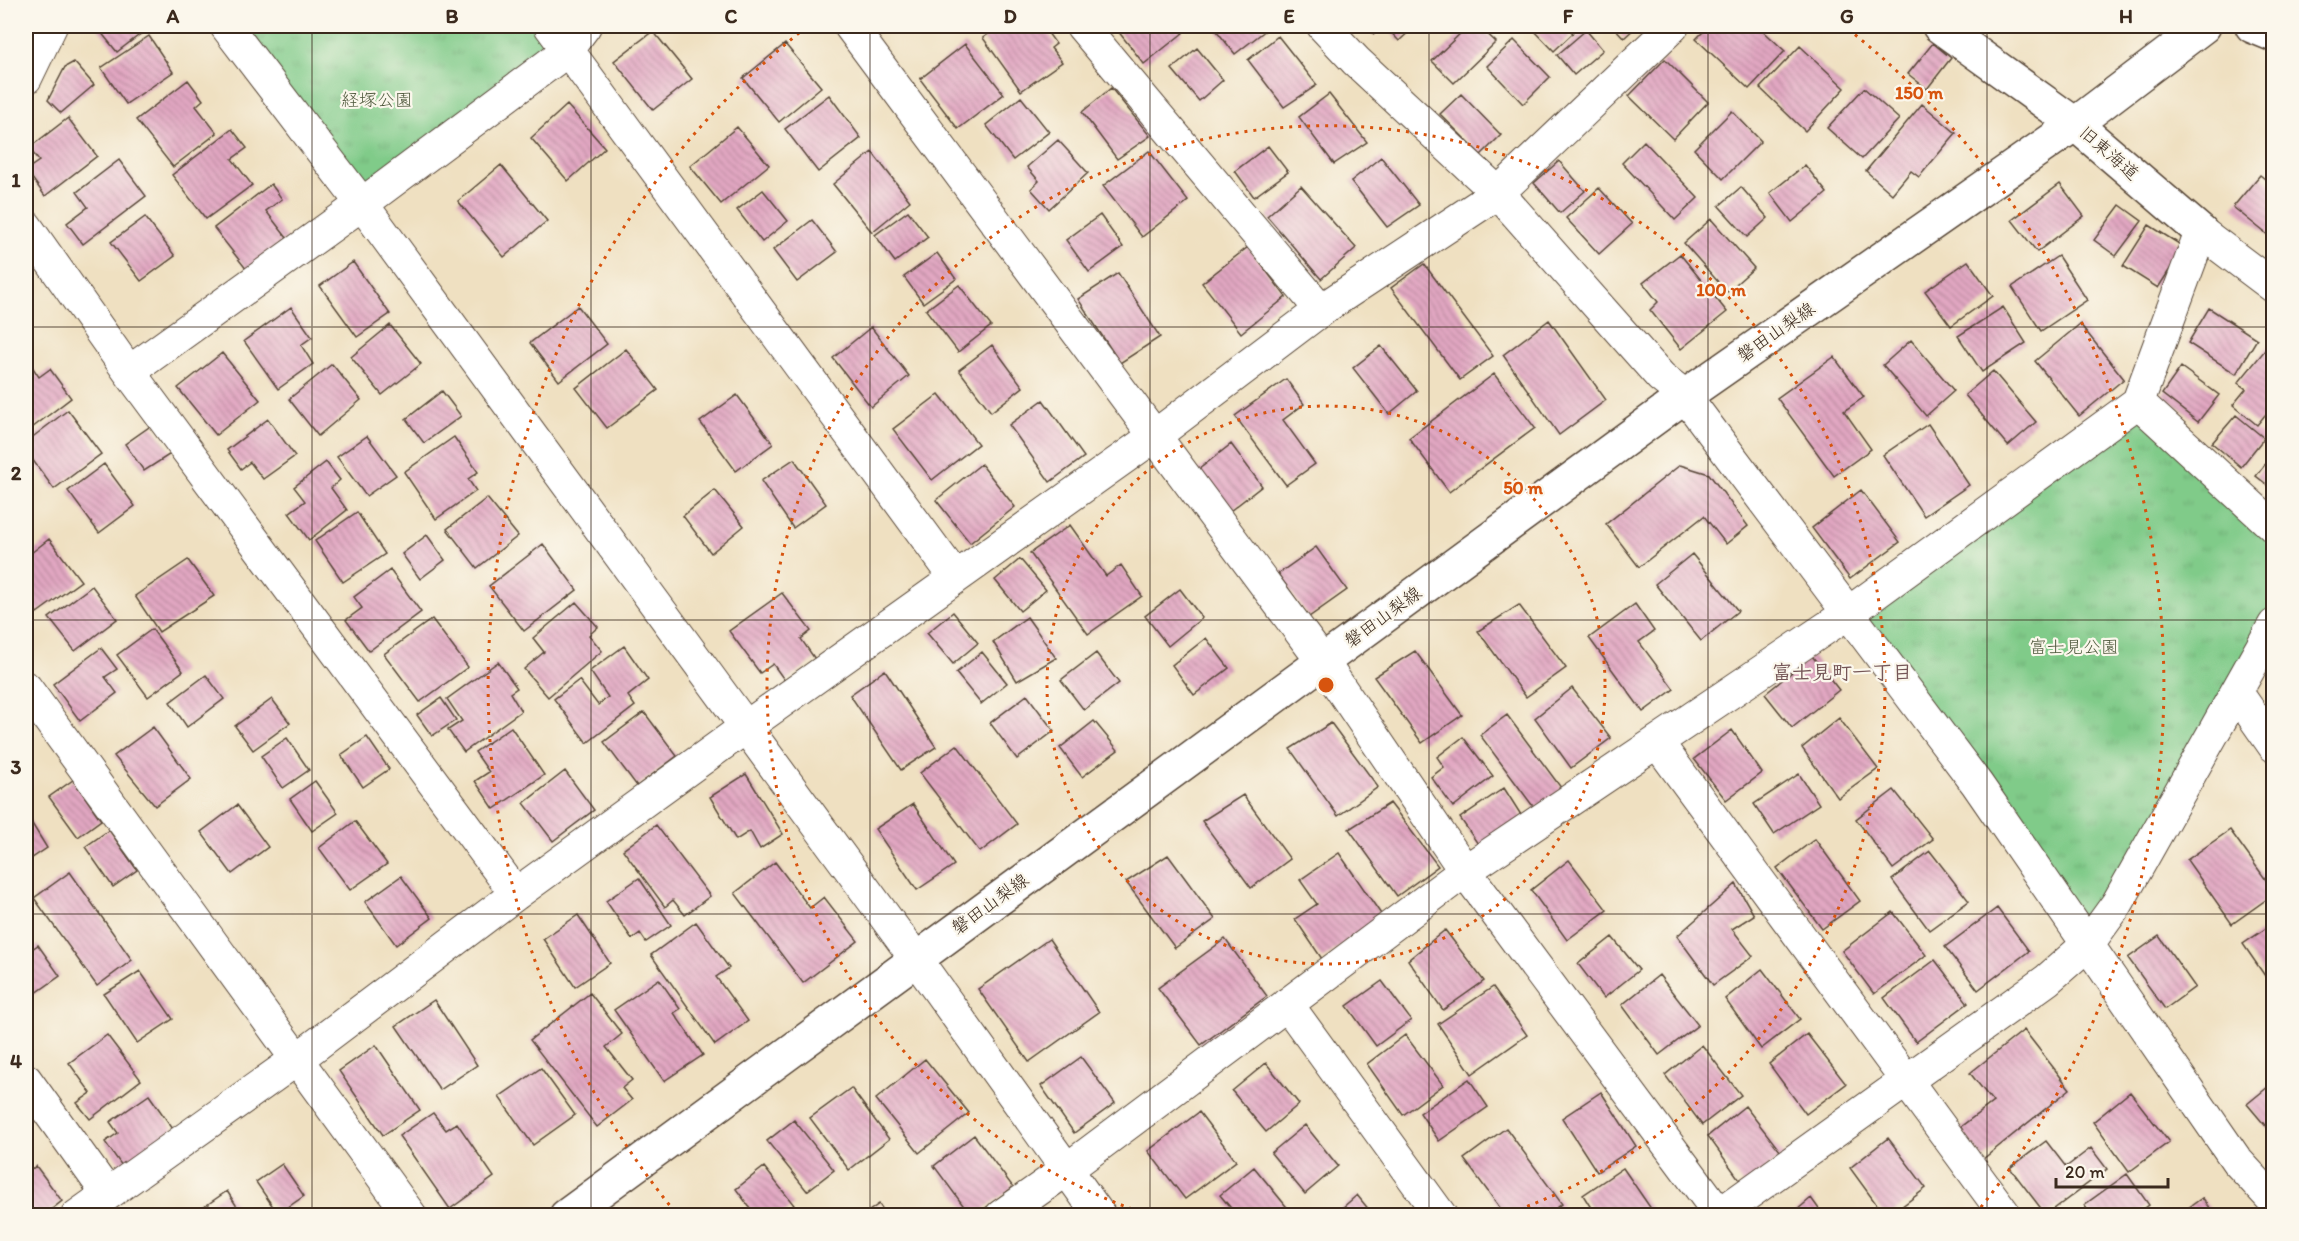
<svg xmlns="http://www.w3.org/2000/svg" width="2299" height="1241" font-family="Itim,'Klee One',sans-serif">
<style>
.park{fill:url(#park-tufts);stroke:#5e7a54;stroke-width:1.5}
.building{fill:url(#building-back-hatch)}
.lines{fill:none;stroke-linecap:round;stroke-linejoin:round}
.street-casing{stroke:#564536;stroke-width:34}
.secondary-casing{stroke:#564536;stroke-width:36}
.street{stroke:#fff;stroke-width:32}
.secondary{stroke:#fff;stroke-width:33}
.grid{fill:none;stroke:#3b2a1e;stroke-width:1.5;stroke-opacity:0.55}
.ring{fill:none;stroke:#d7540e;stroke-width:3;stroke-dasharray:3 6}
.labels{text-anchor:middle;stroke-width:4.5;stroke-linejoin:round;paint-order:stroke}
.park-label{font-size:18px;fill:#505a3e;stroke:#fbf7ec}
.street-label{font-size:18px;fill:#3b2a1e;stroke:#fbf7ec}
.neighbourhood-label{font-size:20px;font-weight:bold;fill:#755657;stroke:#fbf7ec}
.centre{fill:#d7540e;stroke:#fbf7ec;stroke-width:3}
.ring-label{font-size:18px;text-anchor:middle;font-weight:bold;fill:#d7540e;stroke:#fbf7ec;stroke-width:4.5;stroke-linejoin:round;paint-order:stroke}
.neatline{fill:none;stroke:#3b2a1e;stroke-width:2}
.grid-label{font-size:20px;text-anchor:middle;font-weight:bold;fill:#3b2a1e}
</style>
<defs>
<pattern id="park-tufts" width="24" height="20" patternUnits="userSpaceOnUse" patternTransform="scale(1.5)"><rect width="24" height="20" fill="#80cb89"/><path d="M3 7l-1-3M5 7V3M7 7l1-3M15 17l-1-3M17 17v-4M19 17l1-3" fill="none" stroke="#70ae76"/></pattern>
<pattern id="building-back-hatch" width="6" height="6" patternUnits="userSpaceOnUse" patternTransform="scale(1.5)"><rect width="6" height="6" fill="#e2a7c2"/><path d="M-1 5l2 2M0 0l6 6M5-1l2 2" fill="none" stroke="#b8889d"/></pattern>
</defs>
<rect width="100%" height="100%" fill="#fbf7ec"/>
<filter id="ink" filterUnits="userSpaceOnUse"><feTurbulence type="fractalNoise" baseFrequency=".0167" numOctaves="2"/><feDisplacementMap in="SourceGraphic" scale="12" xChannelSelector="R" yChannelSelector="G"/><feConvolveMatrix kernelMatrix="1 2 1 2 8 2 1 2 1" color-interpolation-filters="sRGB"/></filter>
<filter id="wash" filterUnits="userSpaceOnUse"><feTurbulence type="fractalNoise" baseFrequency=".008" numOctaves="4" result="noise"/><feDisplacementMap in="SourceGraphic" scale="24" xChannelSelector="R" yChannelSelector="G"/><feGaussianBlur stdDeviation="1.35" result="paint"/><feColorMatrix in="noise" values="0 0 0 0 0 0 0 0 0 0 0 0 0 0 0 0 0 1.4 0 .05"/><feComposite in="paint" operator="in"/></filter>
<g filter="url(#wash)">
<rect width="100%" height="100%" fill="#efe0c1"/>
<path class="park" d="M226 26H537L552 62 362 204Z
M2138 402 2273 529V618L2094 932 1847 614Z"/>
<g id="blocks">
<path class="building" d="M96 26H151L117 52Z
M999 26H1043L1056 44 1051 48 1062 62 1021 91 983 38Z
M1114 26H1177L1183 33 1144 64Z
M1213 26H1262L1266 30 1235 54Z
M1365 26H1383L1374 34Z
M1385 26H1415L1399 41Z
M1468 26H1479L1496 42 1454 83 1432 61Z
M1533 26H1566L1573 33 1554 51 1531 27Z
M1613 26H1637L1624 38Z
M1709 26H1758L1785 51 1749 89 1696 39Z
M1586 30 1603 50 1574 75 1557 55Z
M653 31 692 79 653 110 614 61Z
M149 36 173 72 126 104 101 68Z
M1278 36 1317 85 1284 107 1248 60Z
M1514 40 1550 77 1523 104 1487 66Z
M1933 43 1951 58 1927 89 1908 74Z
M785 44 821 87 779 122 743 78Z
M965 44 1004 94 958 129 920 79Z
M1800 46 1845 88 1805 131 1760 88Z
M1197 48 1223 80 1199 101 1172 69Z
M1665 59 1708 102 1673 139 1629 96Z
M74 62 94 85 61 113 48 100 65 67Z
M188 80 203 100 196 106 217 133 173 167 136 120Z
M1111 88 1150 136 1117 159 1082 112Z
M1864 88 1899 119 1862 159 1827 128Z
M1329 94 1367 142 1334 164 1299 117Z
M1461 94 1501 135 1481 155 1440 114Z
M829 95 861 138 818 172 785 129Z
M1021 97 1049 132 1013 160 986 125Z
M1922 104 1956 133 1919 177 1911 171 1892 194 1866 171Z
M567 105 605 148 568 181 531 138Z
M1732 111 1761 141 1723 179 1694 149Z
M68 118 97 156 45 196 26 170 39 161 29 148Z
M737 127 769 165 721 204 690 166Z
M232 129 247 148 232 159 252 185 206 219 172 175Z
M1058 140 1088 173 1049 209 1031 189 1039 181 1027 167Z
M1644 141 1698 198 1675 220 1622 163Z
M1268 146 1288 172 1254 197 1235 171Z
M1149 151 1188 201 1142 237 1103 186Z
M872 152 910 201 872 232 833 184Z
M1381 157 1419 205 1387 227 1351 181Z
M119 160 146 196 83 244 67 223 88 207 77 192Z
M1559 161 1585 191 1560 213 1534 183Z
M501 165 547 221 504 257 458 201Z
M1805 165 1827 193 1792 222 1770 193Z
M2260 175 2274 186V240L2233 207Z
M271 184 282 199 266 211 287 238 247 270 214 228Z
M2060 184 2084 216 2037 252 2012 220Z
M1301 186 1356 248 1321 279 1267 216Z
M1741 187 1768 218 1747 237 1719 206Z
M1599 188 1632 224 1599 254 1566 218Z
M763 190 788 221 762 242 737 210Z
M2120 205 2142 221 2116 256 2094 240Z
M908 211 928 237 895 262 875 235Z
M1100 215 1123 247 1089 272 1066 240Z
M145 217 175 256 141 281 111 242Z
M1711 219 1754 268 1727 292 1684 243Z
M812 220 837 252 797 282 773 250Z
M2149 225 2184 247 2158 288 2123 266Z
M1248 247 1286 297 1241 333 1202 283Z
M937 253 956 279 923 303 904 277Z
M1680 254 1727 312 1681 349 1650 310 1658 302 1643 283Z
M2058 256 2087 300 2041 331 2012 287Z
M1968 261 1993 296 1951 326 1925 291Z
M353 262 390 314 357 337 320 286Z
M1424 264 1493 356 1460 380 1391 288Z
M1118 273 1160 337 1120 363 1078 299Z
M959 285 991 326 958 352 926 310Z
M578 306 607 344 559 381 530 343Z
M291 307 312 337 301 345 313 364 278 389 244 341Z
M2003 307 2026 343 1982 372 1958 336Z
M2209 308 2257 339 2236 374 2188 343Z
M1549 320 1606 400 1559 435 1503 355Z
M2080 324 2124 379 2079 416 2035 361Z
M390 325 421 364 382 395 351 357Z
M871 327 909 376 871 407 833 358Z
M2274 339V404L2257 425 2233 405 2246 389 2238 383Z
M1911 340 1954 391 1926 416 1883 365Z
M992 345 1023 387 991 412 959 370Z
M1381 346 1417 391 1389 414 1353 368Z
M626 349 658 390 607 428 576 388Z
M222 353 260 400 216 435 178 388Z
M1834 357 1864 397 1844 411 1871 449 1834 476 1777 398Z
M332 364 361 400 318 436 289 399Z
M2181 367 2219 395 2198 422 2162 394Z
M33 368 39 377 50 369 71 398 28 431 26 428V373Z
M1993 371 2036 422 2008 446 1965 395Z
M1494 374 1535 428 1449 492 1409 438Z
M1286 379 1304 404 1283 420 1315 464 1286 485 1235 416Z
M442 391 461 416 424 443 406 419Z
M939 394 978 444 932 480 893 429Z
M737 395 773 444 736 471 700 422Z
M1043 400 1084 457 1050 482 1009 425Z
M68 410 101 454 54 489 26 451V442Z
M2236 415 2264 438 2241 467 2212 443Z
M268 419 295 456 263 479 250 462 241 469 227 450Z
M1928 424 1969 485 1924 516 1883 455Z
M152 425 172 453 144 471 125 444Z
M367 436 396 475 366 496 337 457Z
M454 437 478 472 468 479 476 491 436 519 404 472Z
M1231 444 1262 486 1230 511 1198 470Z
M2274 453V490L2256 476Z
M794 459 826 504 793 528 761 481Z
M326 462 340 480 331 488 347 510 309 540 289 513 305 501 294 487Z
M104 464 135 506 99 533 68 491Z
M981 464 1015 507 970 543 936 500Z
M1680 465 1709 474 1748 526 1726 544 1704 516 1639 567 1606 524Z
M715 490 744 526 711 553 683 516Z
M1861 490 1900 542 1850 579 1812 528Z
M487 498 518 536 477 568 447 529Z
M357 512 385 554 343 582 315 541Z
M1070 525 1106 576 1121 565 1142 596 1088 634 1030 553Z
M427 535 445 560 420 579 402 554Z
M49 539 81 581 37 613 26 597V557Z
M543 544 577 590 524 631 489 586Z
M1316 547 1347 590 1309 617 1278 574Z
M1692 554 1738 611 1701 641 1655 584Z
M1020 559 1046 590 1020 611 995 580Z
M188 560 214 596 159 632 135 596Z
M390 570 421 612 369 651 346 620 362 608 354 597Z
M92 586 117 619 75 651 49 618Z
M1180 589 1202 618 1168 646 1145 616Z
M782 593 811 631 801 639 815 659 785 681 773 664 760 673 729 631Z
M576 602 598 627 589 635 602 651 548 697 524 669 544 652 533 638Z
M1635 604 1654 631 1639 642 1674 689 1643 712 1589 638Z
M1519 605 1566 668 1526 697 1478 631Z
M953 612 978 643 953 664 927 633Z
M1027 617 1056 658 1017 681 993 642Z
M432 619 468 667 420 702 384 654Z
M152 629 183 671 148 697 117 655Z
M1206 638 1229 668 1194 695 1172 665Z
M624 646 648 680 628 696 635 706 587 743 554 699 579 680 598 705 608 697 590 671Z
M101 648 117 669 105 677 117 693 80 721 53 684Z
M1415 651 1462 715 1422 743 1374 677Z
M982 652 1007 683 981 704 956 673Z
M1096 653 1119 683 1084 710 1061 680Z
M1812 656 1839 690 1792 728 1765 694Z
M498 662 517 688 510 693 521 711 464 752 448 730 462 721 447 699Z
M885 670 936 747 901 770 850 695Z
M206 675 224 699 187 727 170 702Z
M1572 688 1611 738 1571 768 1535 718Z
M1027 695 1054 731 1017 759 990 723Z
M441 698 456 720 432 736 417 715Z
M272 699 290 723 253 750 235 726Z
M644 712 677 756 637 786 604 742Z
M1507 715 1562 789 1535 809 1480 735Z
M1839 718 1878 769 1838 798 1802 748Z
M1094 721 1118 750 1082 777 1060 748Z
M1331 723 1378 787 1338 816 1290 749Z
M153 727 191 779 155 806 114 756Z
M511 727 544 775 494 809 475 781 489 772 475 752Z
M1732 730 1762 773 1726 800 1694 759Z
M367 737 389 769 363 787 341 755Z
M1463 737 1493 776 1453 807 1431 777 1444 767 1437 757Z
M287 738 309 770 283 788 261 756Z
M957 745 1017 824 980 852 920 773Z
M565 771 594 810 553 841 524 803Z
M746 774 783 834 760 849 750 831 736 840 710 797Z
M1799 774 1819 804 1774 834 1754 804Z
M73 780 101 820 78 837 49 797Z
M315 781 338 813 312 831 290 799Z
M1504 788 1523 818 1480 847 1460 818Z
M1894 790 1933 839 1893 869 1856 819Z
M1243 795 1290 859 1251 888 1202 821Z
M1390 803 1438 866 1397 896 1349 829Z
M913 804 954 865 917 890 875 829Z
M237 805 268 847 232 874 201 832Z
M26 814 47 848 26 862Z
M355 821 387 864 350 890 319 848Z
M656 825 710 896 685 915 673 900 665 907 623 850Z
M109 830 137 870 113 887 85 847Z
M2230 830 2274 891V894L2232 924 2187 860Z
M1815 839 1860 901 1822 929 1777 868Z
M1930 851 1969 901 1929 930 1892 880Z
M1339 853 1383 917 1322 959 1295 919 1317 904 1300 880Z
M1168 855 1215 919 1175 948 1126 882Z
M1569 860 1607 910 1567 940 1531 890Z
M775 862 810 908 824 897 858 941 803 983 735 893Z
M70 872 132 960 97 986 34 898Z
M401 876 432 918 396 945 365 902Z
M639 878 671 925 646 942 640 933 632 939 606 901Z
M1736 884 1754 915 1732 929 1753 956 1713 985 1677 936Z
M1997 908 2029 951 1978 990 1945 947Z
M1893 912 1926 955 1874 994 1842 951Z
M578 915 610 963 575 987 543 939Z
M696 922 729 968 716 977 748 1021 715 1045 651 955Z
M2274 923V989L2243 944Z
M1445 930 1484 981 1443 1010 1408 960Z
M2159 936 2195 987 2165 1009 2128 958Z
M1612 937 1639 970 1604 998 1578 964Z
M1049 939 1099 1012 1029 1062 978 989Z
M1225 939 1267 996 1201 1045 1158 988Z
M38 945 60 976 26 1000V953Z
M1935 960 1968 1003 1916 1042 1884 998Z
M1762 969 1800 1019 1761 1049 1725 999Z
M140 971 173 1019 137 1043 104 994Z
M1659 975 1698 1025 1659 1055 1622 1005Z
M659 979 680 1009 674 1013 703 1055 664 1081 614 1010Z
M1382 981 1411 1020 1376 1046 1347 1006Z
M1493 987 1527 1035 1472 1074 1438 1024Z
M590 993 622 1034 606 1047 632 1080 622 1088 632 1100 597 1127 530 1040Z
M434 1000 477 1065 440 1090 396 1026Z
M2024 1030 2070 1089 1983 1159 1959 1128 1993 1102 1970 1073Z
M1807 1034 1846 1084 1806 1114 1769 1064Z
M107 1035 141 1080 90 1119 77 1103 91 1093 69 1063Z
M1405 1035 1443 1085 1403 1115 1367 1064Z
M376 1045 420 1110 383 1135 339 1071Z
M1702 1045 1741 1095 1702 1125 1665 1075Z
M1081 1057 1115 1103 1074 1133 1041 1086Z
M925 1059 969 1113 919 1153 876 1099Z
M1266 1063 1299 1104 1266 1132 1232 1091Z
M541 1068 575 1115 533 1145 499 1097Z
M1469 1079 1488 1107 1439 1141 1420 1113Z
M2274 1082V1136L2247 1104Z
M851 1088 889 1139 849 1170 810 1118Z
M1601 1092 1636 1146 1597 1172 1562 1118Z
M2130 1092 2169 1142 2129 1172 2093 1122Z
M149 1095 173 1129 122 1166 105 1142 118 1133 110 1122Z
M1745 1106 1784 1156 1744 1186 1708 1136Z
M1199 1112 1236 1161 1185 1199 1148 1151Z
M433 1113 446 1130 457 1123 494 1177 450 1209 399 1136Z
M794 1120 834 1170 807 1191 767 1141Z
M1305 1125 1338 1166 1305 1194 1271 1153Z
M1506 1128 1562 1204 1546 1216H1506L1464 1159Z
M974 1135 1013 1187 975 1216H971L934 1166Z
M1888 1138 1926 1188 1889 1216H1885L1850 1168Z
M2046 1141 2066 1167 2091 1148 2107 1169 2046 1215 2010 1168Z
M282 1164 304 1196 278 1214 256 1182Z
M36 1166 62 1201 43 1216H26V1174Z
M764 1167 794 1205 780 1216H756L736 1189Z
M1254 1167 1290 1211 1284 1216H1229L1234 1212 1220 1195Z
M1623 1168 1656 1216H1596L1583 1195Z
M2127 1174 2149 1205 2134 1216H2092L2084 1205Z
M227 1191 243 1216H191Z
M1357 1195 1374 1216H1333Z
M1811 1198 1824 1216H1790Z
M2202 1198 2215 1216H2177Z
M879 1204 887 1216H862Z"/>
</g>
</g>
<g filter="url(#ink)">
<use href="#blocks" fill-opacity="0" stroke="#564536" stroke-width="1.5"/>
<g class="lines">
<defs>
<path id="street" d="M226 26 362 204 916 959 1100 1216
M550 26 955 577
M850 26 1322 661 1465 871 1721 1216
M1082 26 1321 310
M1323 26 1356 61 1498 193 1661 377 1685 396 1977 784 2237 1161 2274 1201
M26 78 51 26
M26 226 129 372 516 894
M129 372 362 204 552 62 567 50 585 26
M2138 402 2274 527
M26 688 411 1216
M2237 693 2274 746
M1657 742 2006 1216
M1287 1004 1441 1216
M26 1080 107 1193
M77 1216 296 1060 516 894 746 727 1156 435 1321 310 1498 193 1673 26
M1001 1216 1066 1170 1465 871 1847 614 2138 402 2201 232 2274 287
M1717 1216 2047 980 2088 944 2117 904 2274 625"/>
<path id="secondary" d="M1939 26 2075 124 2201 232
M2252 26 2274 35
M566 1216 1685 396 2075 124 2204 26"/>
</defs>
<use href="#street" class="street-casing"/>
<use href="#secondary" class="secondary-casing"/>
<use href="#street" class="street"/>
<use href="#secondary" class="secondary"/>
</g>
</g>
<path class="grid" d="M312 26V1216M591 26V1216M870 26V1216M1150 26V1216M1429 26V1216M1708 26V1216M1987 26V1216M26 327H2274M26 620H2274M26 914H2274"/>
<g class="ring">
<circle cx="1326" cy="685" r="279"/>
<path d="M1149 1215A559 559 0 1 1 1503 1215"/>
<path d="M675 1212A838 838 0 0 1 804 29M1848 29A838 838 0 0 1 1977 1212"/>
</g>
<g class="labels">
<g class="park-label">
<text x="377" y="106">経塚公園</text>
<text x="2074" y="653">富士見公園</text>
</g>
<g class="street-label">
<text transform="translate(2109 153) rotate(41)" y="6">旧東海道</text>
<text transform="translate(1776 332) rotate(-35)" y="6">磐田山梨線</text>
<text transform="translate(1383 617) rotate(-36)" y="6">磐田山梨線</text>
<text transform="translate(990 904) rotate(-36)" y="6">磐田山梨線</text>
</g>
<g class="neighbourhood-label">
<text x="1842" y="679">富士見町一丁目</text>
</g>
</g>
<circle cx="1326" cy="685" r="9" class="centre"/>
<g class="ring-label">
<text x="1919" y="99">150 m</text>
<text x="1721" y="296">100 m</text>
<text x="1523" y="494">50 m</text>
</g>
<rect width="2299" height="1241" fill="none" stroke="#fbf7ec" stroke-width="66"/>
<path d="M2056 1178v9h112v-9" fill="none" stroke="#3b2a1e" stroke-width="3"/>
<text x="2065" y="1178" font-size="18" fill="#3b2a1e" stroke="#fbf7ec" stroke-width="4.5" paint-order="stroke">20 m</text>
<rect x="33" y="33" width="2233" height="1175" class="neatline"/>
<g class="grid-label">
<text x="173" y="23">A</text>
<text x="452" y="23">B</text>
<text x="731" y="23">C</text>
<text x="1010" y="23">D</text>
<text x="1289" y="23">E</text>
<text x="1568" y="23">F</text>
<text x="1847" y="23">G</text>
<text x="2126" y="23">H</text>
<text x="16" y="187">1</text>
<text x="16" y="480">2</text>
<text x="16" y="774">3</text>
<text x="16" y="1068">4</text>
</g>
</svg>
